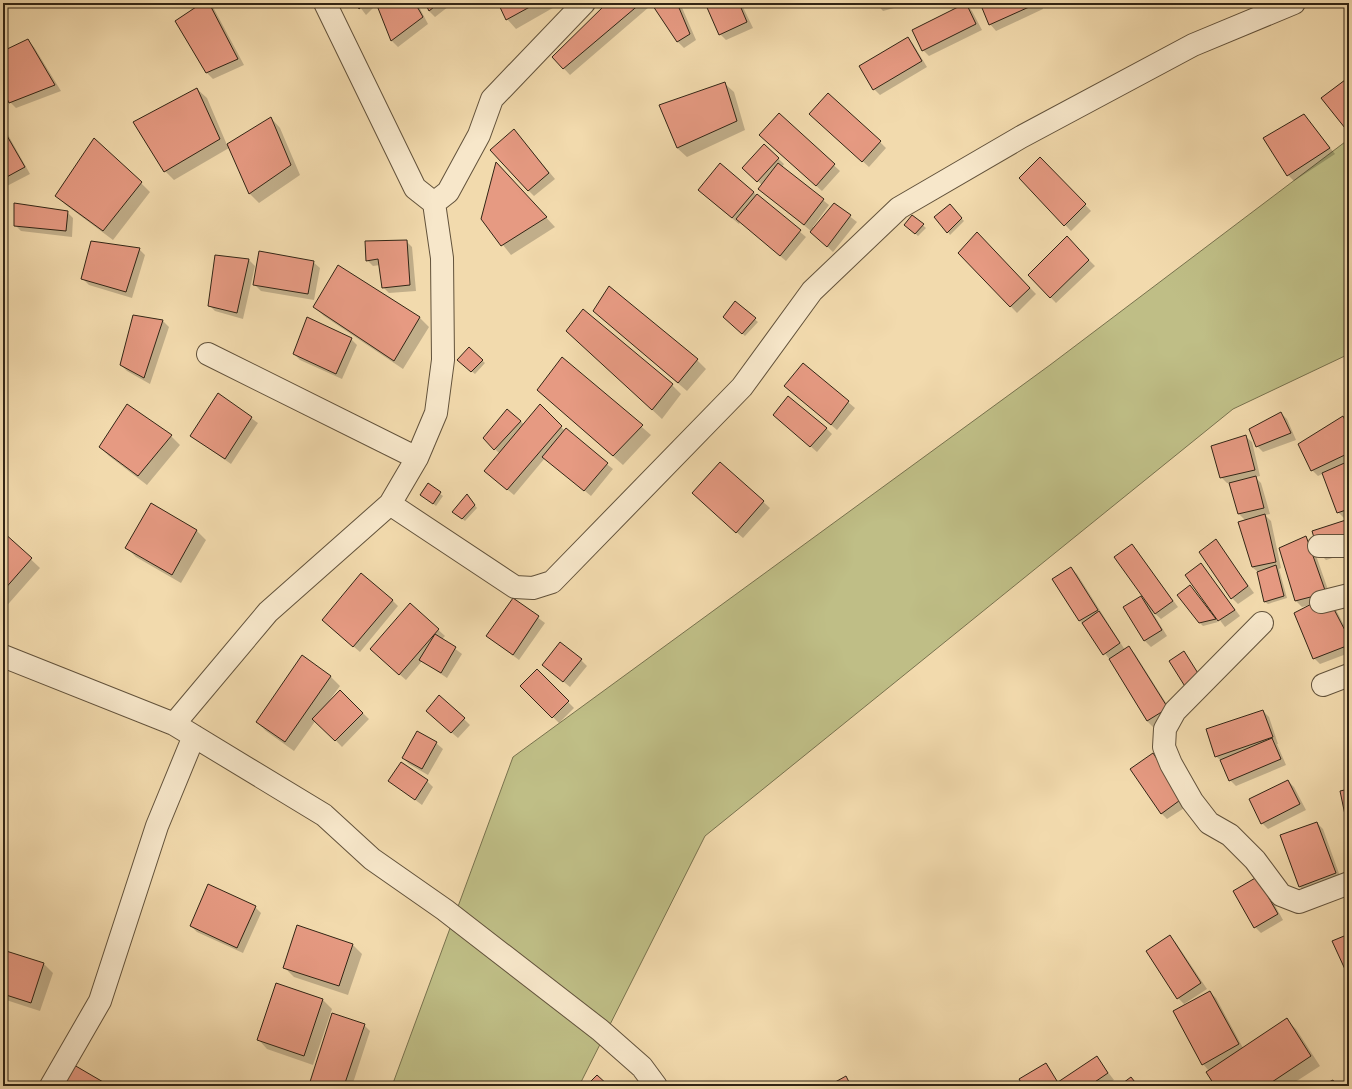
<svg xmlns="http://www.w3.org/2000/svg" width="1352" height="1089" font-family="'Libre Bodoni',serif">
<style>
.green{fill:#bfbe86;stroke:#78724e}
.shadow{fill:#0003}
.building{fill:#e69a82;stroke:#322515}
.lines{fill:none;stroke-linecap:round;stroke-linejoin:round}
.street-casing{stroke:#62523b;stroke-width:24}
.street{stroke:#f7e7ca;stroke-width:22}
</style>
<rect width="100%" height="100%" fill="#f2daad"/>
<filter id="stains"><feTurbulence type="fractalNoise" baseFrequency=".005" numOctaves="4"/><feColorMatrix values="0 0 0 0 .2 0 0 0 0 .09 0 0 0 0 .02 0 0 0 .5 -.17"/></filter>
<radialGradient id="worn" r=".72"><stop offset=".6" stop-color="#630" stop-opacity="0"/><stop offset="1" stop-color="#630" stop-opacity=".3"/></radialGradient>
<path class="green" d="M1349 139V354L1233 409 705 836 579 1086H392L513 757 1050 365Z"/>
<path class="shadow" d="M204 3H209L213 7 244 65 213 79 207 73 177 21Z
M357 3H417L428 24 398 47 392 41 377 4 366 15Z
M426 3H453L435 17 429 11Z
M462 3H470L465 5Z
M499 3H556L558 5 516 29 507 19Z
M609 3H646L649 7 570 75 553 57Z
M652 3H680L696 40 684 48 678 42Z
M706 3H741L753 28 726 40 720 34Z
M876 3H909V4L883 11Z
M981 3H1041L1043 9 996 31 990 24Z
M966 4 972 11 982 30 929 56 923 50Z
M907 38 913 44 927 67 880 95 874 89 860 66Z
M28 41 34 47 61 91 16 108 10 102 3 88V52Z
M724 83 734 92 745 130 687 157 677 148Z
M197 89 207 98 227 145 271 118 280 128 300 175 259 203 250 194 229 148 174 180 165 171Z
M779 114 840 171 822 191 766 141Z
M1304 115 1335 154 1294 181 1288 175Z
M817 120 880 142 886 148 869 167Z
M3 126 30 174 3 188Z
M514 130 555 179 534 196 528 190Z
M764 145 784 164 782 167 829 205 813 227 815 228 834 204 857 222 833 252 811 231 759 189 762 185 750 174Z
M1040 158 1091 211 1071 231 1020 178Z
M720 164 806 237 786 261 740 222 739 224 705 196Z
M505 173 555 227 511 255 482 219Z
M141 183 150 192 113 240 66 205 57 196Z
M952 208 964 221 950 235 948 232Z
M67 212 73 218 72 237 21 231 15 225Z
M912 216 926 228 918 236 906 225Z
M977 233 1036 294 1017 313 959 253Z
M1067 238 1095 266 1056 303 1029 275Z
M406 241 412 247 416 291 389 293 383 287 380 265 373 266 367 260Z
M139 249 145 255 132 298 89 285 83 279Z
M216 256 249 260 255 266 243 319 215 311 209 305Z
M313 262 320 268 314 300 261 291 254 284Z
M339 266 420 318 429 327 403 369 324 316 314 307Z
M735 303 758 322 745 336 724 317Z
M594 311 697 360 706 369 687 391Z
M134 316 163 321 169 327 150 384 127 371 121 365Z
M351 339 357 345 342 379 300 360 294 354Z
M577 340 672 385 681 394 662 419Z
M469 348 485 363 475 374 461 363Z
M562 358 651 435 623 465 538 390Z
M803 364 855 408 837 430 785 386Z
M218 395 258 423 231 464 191 436Z
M540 405 565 431 613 469 591 496 545 458 514 495 485 471 500 454 484 438 521 421 524 425Z
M1281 413 1287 419 1296 440 1263 452 1257 446Z
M774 415 826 428 832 434 817 452Z
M1342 418 1349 425V517L1344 518 1338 512 1324 473 1318 476 1312 470Z
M171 436 180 445 147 485 109 456 100 447Z
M1245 436 1252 442 1260 476 1255 477 1261 483 1270 514 1265 515 1271 521 1281 568 1279 569 1287 598 1268 604 1265 602 1259 573 1252 567 1239 522 1245 520 1239 514 1230 483H1227L1221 477Z
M720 463 770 508 743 538 699 499Z
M428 485 443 496 436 506 424 497Z
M469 498 477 508 465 521 456 514Z
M151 504 197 531 206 540 181 583 136 557 127 548Z
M1349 520V553L1326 560 1320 554Z
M3 533 40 568 3 610Z
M1306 537 1312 544 1333 604 1349 635V653L1320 664 1314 658 1310 605 1302 607 1296 601 1280 549Z
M1216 541 1254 593 1238 604 1232 598Z
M1132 545 1178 607 1161 619 1151 610 1167 636 1151 647 1145 641 1125 607 1141 597 1147 602Z
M1201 564 1240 616 1225 627 1186 575Z
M1071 568 1077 574 1125 650 1129 647 1135 654 1173 714 1153 727 1147 721 1110 660 1080 621 1054 579Z
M1193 589 1218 622 1203 626 1200 623Z
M513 599 545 623 519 660 487 636Z
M392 600 398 606 360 652 329 626Z
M410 604 445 636 442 639 462 654 447 678 422 661 406 680 377 655Z
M303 657 331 677 340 686 329 701 340 691 369 719 342 747 316 720 294 751 266 731 257 722Z
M581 660 587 666 570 687 543 665Z
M537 671 574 708 559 723 522 686Z
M1263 711 1269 717 1278 744H1277L1286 765 1236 786 1230 780 1222 762 1216 756Z
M433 717 464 719 470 725 458 738Z
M436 743 443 749 428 775 409 764 403 758Z
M1153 754 1189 805 1167 819 1161 813Z
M390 781H427L433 787 422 805Z
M1288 781 1294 787 1306 810 1268 829 1262 823Z
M1317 823 1323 829 1341 879 1305 892 1299 886Z
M1263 884 1283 920 1261 933 1255 927Z
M255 907 261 913 243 953 197 932 191 926Z
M1170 937 1176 943 1207 989 1184 1004 1178 998 1148 952Z
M352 944 362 954 348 995 294 977 285 968Z
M3 951 44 964 53 973 40 1011 3 999Z
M1210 992 1216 998 1243 1048 1287 1020 1296 1029 1320 1066 1289 1086H1217L1209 1071 1203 1064Z
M323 1000 332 1009 313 1065 267 1049 258 1039Z
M364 1025 370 1031 352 1086H311L310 1085Z
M1097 1058 1114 1080 1104 1086H1024L1046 1064 1058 1083Z
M845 1077 854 1086H830Z"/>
<path class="building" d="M202 3H209L238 59 206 73 175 21Z
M356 3H366L359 9Z
M376 3H415L423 17 391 41Z
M425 3H439L429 11Z
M498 3H537L506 20Z
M607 3H641L563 69 552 57Z
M651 3H677L690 34 677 42Z
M705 3H739L747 22 719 35Z
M875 3H885L876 6Z
M966 3 976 24 922 51 912 30Z
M980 3H1038L989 25Z
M908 37 922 61 873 90 859 66Z
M28 39 55 85 9 103 3 90V51Z
M1349 77V133L1321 98Z
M725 82 737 121 677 148 659 105Z
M197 88 220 139 164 172 133 122Z
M828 93 881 141 862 162 809 114Z
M779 113 835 164 816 186 759 135Z
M1304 114 1330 148 1287 176 1263 138Z
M271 117 291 165 249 194 227 144Z
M3 129 25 167 3 179Z
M514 129 549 173 528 191 490 150Z
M94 138 142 182 103 231 55 196Z
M764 144 779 158 757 182 742 168Z
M1040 157 1086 204 1064 226 1019 178Z
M496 162 547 217 501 246 481 219Z
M720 163 754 192 732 218 698 190Z
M778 163 824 199 804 225 758 189Z
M757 194 801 230 780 256 736 219Z
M14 203 68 211 66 231 14 226Z
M834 203 851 215 827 247 810 232Z
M950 204 962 218 947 233 934 217Z
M912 215 924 224 915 234 904 225Z
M977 232 1030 288 1010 307 958 253Z
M1067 236 1089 260 1050 298 1028 275Z
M407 240 410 285 382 288 378 259 366 261 365 241Z
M91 241 140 248 126 292 81 279Z
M259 251 314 261 308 294 253 285Z
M215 255 249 259 237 313 208 306Z
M338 265 420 317 394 361 313 307Z
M609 286 698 359 678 383 593 311Z
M735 301 756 318 742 334 723 317Z
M583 309 673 384 652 410 566 331Z
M133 315 163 320 144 378 120 365Z
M307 317 352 338 336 374 293 354Z
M469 347 483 360 471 372 457 360Z
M562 357 643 425 613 456 537 390Z
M803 363 849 401 831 425 784 386Z
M218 393 252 417 225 459 190 436Z
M788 396 827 428 810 447 773 415Z
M127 404 172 435 138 476 99 447Z
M540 404 562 426 507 490 484 471Z
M507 409 521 421 494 450 483 438Z
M1281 412 1291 433 1256 447 1249 429Z
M1343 416 1349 428V453L1311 471 1298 444Z
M566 428 608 463 584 491 542 457Z
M1246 435 1255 470 1220 478 1211 446Z
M1349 461V509L1337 513 1322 473Z
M720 462 764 501 736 533 692 493Z
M1256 476 1264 508 1238 514 1229 483Z
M428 483 441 492 433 504 420 495Z
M467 494 475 505 462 519 452 512Z
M151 503 197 530 172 575 125 548Z
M1265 514 1276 562 1252 567 1238 522Z
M1349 519V545L1319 554 1312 531Z
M3 532 32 558 3 591Z
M1306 536 1326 593 1295 601 1279 548Z
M1216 539 1248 586 1231 599 1199 552Z
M1132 544 1173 601 1155 614 1114 557Z
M1201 563 1235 610 1218 621 1185 575Z
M1276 565 1284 596 1264 602 1257 572Z
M1071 567 1098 610 1079 621 1052 579Z
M361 573 393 600 353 647 322 620Z
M1190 585 1216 619 1199 623 1177 595Z
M1141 596 1162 630 1144 641 1123 607Z
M1327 596 1349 638V645L1313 659 1294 613Z
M513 598 539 616 513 655 486 636Z
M410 603 439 629 399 675 370 649Z
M1099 611 1120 643 1103 655 1082 623Z
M435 634 456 647 441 673 419 660Z
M560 642 582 659 563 682 542 665Z
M1129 646 1168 708 1147 721 1109 659Z
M1184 651 1201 678 1186 688 1169 661Z
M302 655 331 676 285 742 256 722Z
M537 669 569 701 552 718 520 686Z
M340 690 363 713 335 741 312 719Z
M439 695 465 718 451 733 426 711Z
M1263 710 1273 737 1215 757 1206 729Z
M417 731 437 742 422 769 402 758Z
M1272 738 1281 759 1229 781 1220 760Z
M1153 753 1183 798 1161 814 1130 769Z
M401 762 428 780 415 800 388 781Z
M1288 780 1300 804 1261 824 1249 799Z
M1349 789V834L1340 791Z
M1317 822 1336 873 1299 887 1280 835Z
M1257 877 1278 914 1254 928 1233 891Z
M208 884 256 906 237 948 190 926Z
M297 925 353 944 339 986 283 968Z
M1349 934V978L1332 941Z
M1170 935 1201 983 1177 999 1146 951Z
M3 950 44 963 31 1003 3 994Z
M276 983 323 999 304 1056 257 1040Z
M1210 991 1239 1044 1202 1065 1173 1011Z
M332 1013 365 1024 344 1086H312L309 1085Z
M1287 1018 1311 1056 1266 1086H1215L1206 1072Z
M1097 1056 1108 1073 1089 1086H1056L1055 1084Z
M1046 1063 1057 1081 1048 1086H1023L1019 1079Z
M74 1065 110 1086H61Z
M597 1075 609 1086H586Z
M846 1076 851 1086H828Z
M1131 1077 1138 1086H1119Z
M1333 1080 1336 1086H1321Z"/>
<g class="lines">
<defs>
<path id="street" d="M434 203 448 192 479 135 492 99 584 3
M208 354 417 458
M390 504 515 587 533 588 552 582 742 387 812 291 899 208 1021 137 1193 45 1294 3
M1319 546H1349
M1321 602 1349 595
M1262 623 1175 711 1165 729 1164 747 1171 764 1192 801 1209 823 1230 835 1255 860 1281 895 1299 902 1349 883
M3 656 174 724 324 815 372 859 445 910 600 1030 642 1067 656 1086
M1323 685 1349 675
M174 724 268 612 390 504 417 458 436 413 443 360 442 258 434 203 415 188 325 3
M51 1086 100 1001 157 826 194 736"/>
</defs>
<use href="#street" class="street-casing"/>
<use href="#street" class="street"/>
</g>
<rect width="1352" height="1089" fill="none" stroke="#f2daad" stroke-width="16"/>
<rect x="4" y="4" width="1344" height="1081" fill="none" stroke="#322515" stroke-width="2"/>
<rect x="8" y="8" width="1336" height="1073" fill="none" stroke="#322515"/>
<rect width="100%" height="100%" filter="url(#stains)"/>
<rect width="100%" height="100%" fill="url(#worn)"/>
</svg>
